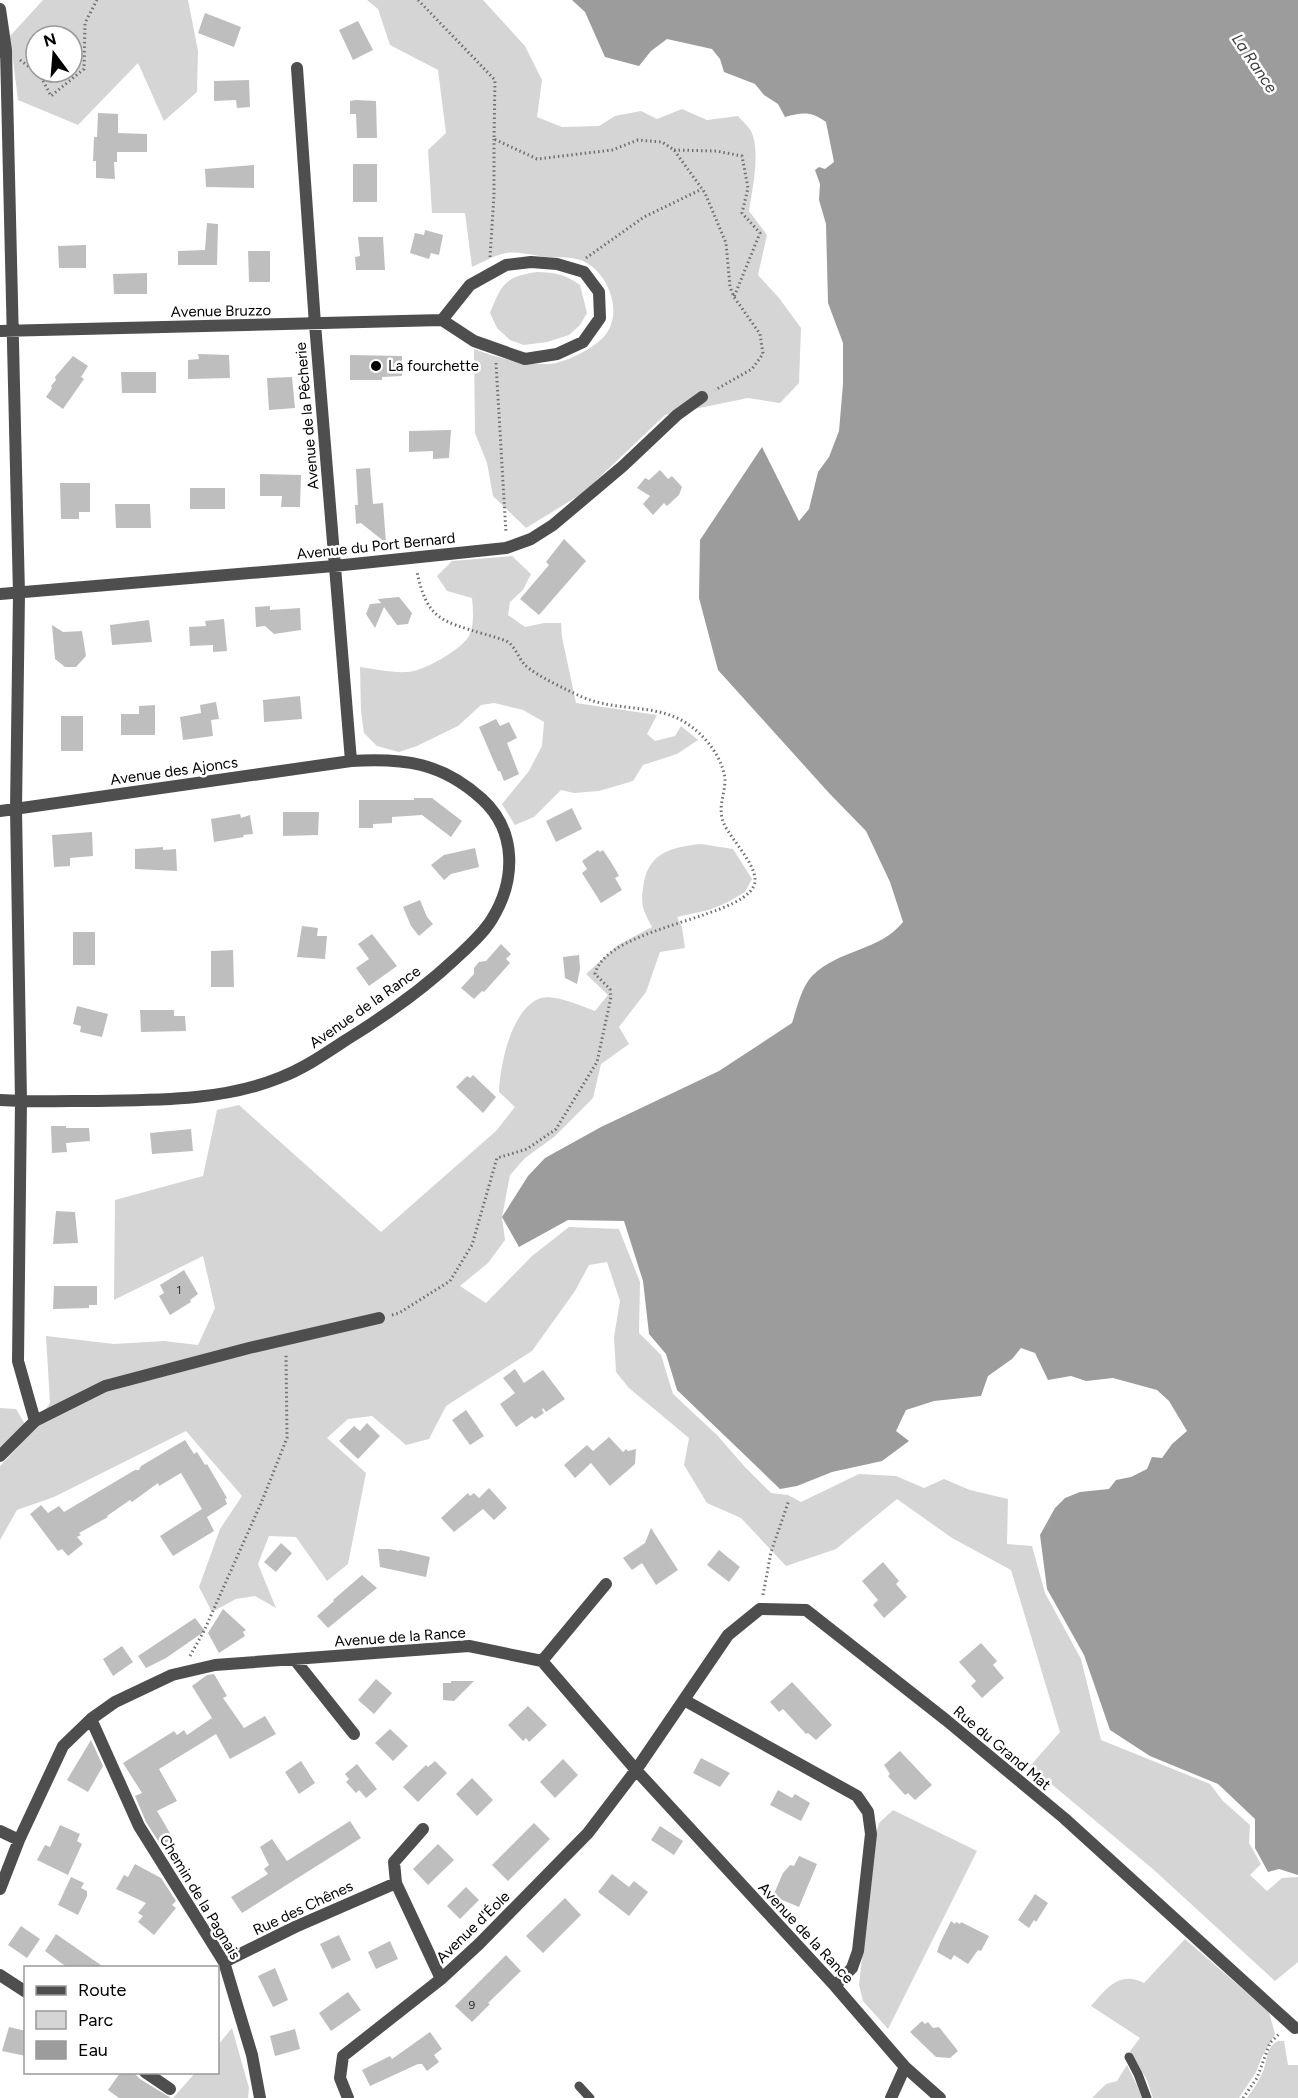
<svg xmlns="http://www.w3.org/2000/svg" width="1298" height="2098" font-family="Figtree,sans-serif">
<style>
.green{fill:#d5d5d5;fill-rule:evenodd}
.water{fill:#9c9c9c}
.building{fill:#bebebe}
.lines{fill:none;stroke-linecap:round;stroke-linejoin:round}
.path{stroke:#707070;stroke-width:3;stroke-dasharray:1.5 3;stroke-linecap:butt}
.lane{stroke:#4e4e4e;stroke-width:9}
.street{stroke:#4e4e4e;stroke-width:12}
.poi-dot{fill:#000;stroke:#fff;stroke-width:2}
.labels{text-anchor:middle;stroke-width:5;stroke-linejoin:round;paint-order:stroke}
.number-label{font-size:12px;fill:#303030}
.street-label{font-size:15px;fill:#000;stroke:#fff}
.poi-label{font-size:15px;fill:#000;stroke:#fff;text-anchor:start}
.water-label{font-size:16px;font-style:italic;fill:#3d3d3d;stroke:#fff}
</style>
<rect width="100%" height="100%" fill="#fff"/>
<path class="green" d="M43 0H188L198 51 197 92 164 121 138 63 78 125 18 100 10 36ZM36 36H72V72H36Z
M367 0H483L525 46 542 80 537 117 562 127 599 126 615 116 641 111 657 119 682 109 707 120 738 116C742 121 748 126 751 131 761 151 752 190 749 211L767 235 758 275 779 298 801 328 799 383 780 403 748 398 665 415 583 493 526 528 493 496 487 463 475 433 474 349C499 358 522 365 549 364 566 363 600 346 608 331 622 308 607 272 583 261 571 256 559 258 547 257 535 256 518 251 506 253 495 255 483 262 472 267L465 213H432L428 150 446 133 438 70 390 45 378 9Z
M537 272C555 272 566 275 580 285L587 313 580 325 569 335 547 342 524 345 510 340 497 328 490 313C502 284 504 277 537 272Z
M512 556 531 574 523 590 510 602 508 615 525 627 544 623H561L562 637 576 703 657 715 647 734 655 741 675 736 681 726 698 740 677 754 643 765 633 781 599 791 574 793 561 790 534 817 515 825 502 804 529 771 542 746 544 722 523 710 494 703 481 705 458 726 417 746 399 752 377 746 364 733 361 711 360 667C375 669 392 673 407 672 422 672 458 651 467 639 475 629 473 610 472 598L447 591 437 576 452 561Z
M701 844 733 849 752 879 745 892 728 902 709 910 677 917 682 927 685 948 660 952 646 992 619 1027 629 1044 601 1064 593 1098 554 1137 525 1158 510 1175 502 1217 505 1240 488 1263 460 1286 486 1303 532 1256 569 1227 619 1229 640 1282 639 1333 661 1355 673 1394 717 1435 744 1466 771 1493 788 1495 801 1502 859 1474 896 1476 924 1488 944 1479 970 1490 1008 1499 1007 1544 1032 1546 1045 1593 1081 1659 1101 1740 1210 1784 1223 1801 1250 1825 1249 1843 1261 1864 1250 1875 1267 1891 1282 1878 1298 1877V1962L1275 1981 1154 1870 1030 1766 1060 1732 1011 1570 952 1538 897 1499 836 1549 786 1566 741 1518 707 1503 684 1465 689 1438 629 1388 616 1372 614 1337 620 1301 607 1262 589 1265 575 1291 532 1351 446 1406 429 1439 406 1445 372 1416 348 1419 327 1438 366 1473 348 1564 327 1581 296 1537 269 1536 258 1564 276 1608 255 1596 236 1599 212 1612 199 1587 220 1529 242 1496 186 1431 54 1497 17 1510 0 1540V1466L27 1437 50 1403 46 1336 114 1344 164 1341 198 1345 215 1308 203 1256 114 1300 115 1200 203 1176 217 1110 239 1105 381 1232 496 1131 515 1107 499 1092C500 1065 511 1008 541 998 554 994 582 1006 595 1011L608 995 586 974 618 945 652 927C642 908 640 904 644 882 650 851 674 847 701 844Z
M0 1408 16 1409 25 1424 0 1447Z
M893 1810 977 1851 888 2029 863 2001 859 1985 875 1837 879 1823Z
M1185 1939 1269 2012 1275 2034 1262 2057 1256 2072 1239 2098H1153L1147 2080 1130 2051 1140 2038 1091 2006C1106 1989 1119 1970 1144 1983Z
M232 2028 249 2088 248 2098H173L195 2073 218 2072V2045Z
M1278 2041H1284L1288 2065H1298V2098H1247C1252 2091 1257 2084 1261 2076 1268 2064 1264 2048 1278 2041Z
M1127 2065 1143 2098H1092L1106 2084 1117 2081Z"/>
<path class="water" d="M572 0H1298V1875L1279 1869 1268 1872 1255 1848V1819L1218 1784 1150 1756 1110 1730 1084 1655 1047 1589 1040 1535 1055 1508 1065 1498 1080 1492 1109 1489 1116 1480 1131 1477 1147 1469 1152 1457 1162 1458 1172 1444 1187 1431 1169 1401 1157 1390 1113 1378 1086 1381 1071 1376 1048 1380 1035 1353 1021 1348 1012 1359 988 1376 981 1396 934 1401 906 1410 896 1431 909 1441 882 1461 832 1472 797 1486 780 1489 677 1390 666 1354 649 1334 643 1281 624 1221 568 1220 519 1247 502 1217 528 1176 545 1158 601 1127 719 1071 792 1023C797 1008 801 988 812 976 839 949 880 951 903 922L890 882 866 831 829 793 718 670 699 598 700 540 762 447 799 521 809 509 818 472 829 457 839 431 843 384V343L828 303 826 224 819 200 820 184 815 170 819 167 825 169 834 162 826 122C812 111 802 112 785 117L778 104 764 95 755 84 724 72 720 59 712 49 667 39 651 51 639 66 605 57 585 12Z"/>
<path class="building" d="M205 13 241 27 234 47 198 33Z
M358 21 373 50 353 60 339 30Z
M249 80 250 107 237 108 236 100 214 101V81Z
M356 100 376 101 377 138H357L356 114H350V101Z
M98 113 118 114V133L147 134V152H117V162H114L115 179 96 178V161H93L94 137H97Z
M353 164H377V202H353Z
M254 165V188L206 187 205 169Z
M207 223 218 224 217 265H178V251L205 250Z
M425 230 443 235 439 255 431 253 429 259 410 253 415 233 424 235Z
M358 237H383L385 270H356L355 257 360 256Z
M86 245V268H59L58 246Z
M248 251H270V282H249Z
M147 273V294H114L113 274Z
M198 354 229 355 230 378 188 379V360L199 359Z
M350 355 402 356V376L382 377V380H350Z
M73 356 88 366 81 377 84 379 63 409 46 397 52 388 51 386 56 380 55 377Z
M121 372H156V393H122Z
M292 377 295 408 269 410 267 378Z
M451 430 449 458 433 459V451L409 452V431Z
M370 468 373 504 383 503 386 543 361 523 356 524 355 505H358L356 469Z
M660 470 668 479 672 476 682 487 679 495 667 506 664 503 653 515 643 504 650 496 637 488 645 478 649 480Z
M260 474 301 475 300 507H281L282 496H260Z
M60 483H90V512H79V519H61Z
M190 488H225V509H190Z
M115 504H150L151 528H116Z
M564 539 586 561 539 615 520 599 549 565 546 562Z
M399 597 412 613 408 624 397 625 384 607 375 628 366 614 370 604 381 603 378 599Z
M270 606V610L300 608 301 630 274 634 265 626 256 627 255 607Z
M224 619 227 651 213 652V645L190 646 189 627 206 626 205 621Z
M149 620 152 642 112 645 110 625Z
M52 625 63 632 82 631 86 656 76 667H65L55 659Z
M300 696 302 719 264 722 263 700Z
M216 702 219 719 211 720 213 736 183 740 180 717 201 713 200 705Z
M155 705V735H121V714H139V706Z
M61 716H83V751H61Z
M496 719 500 726 509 722 517 738 507 743 519 774 504 781 500 771H498L479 727Z
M414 798H432L462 821 451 837 422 815 392 817V823L373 824V828H359V800H414Z
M572 808 582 829 556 842 546 821Z
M283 812H319L318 835 283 836Z
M240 814 241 818 250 815 253 834 243 835 244 837 214 842 211 819Z
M92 832 93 856 70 858V866L54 867 52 835Z
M163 847V850L176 849 177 871 135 869V849Z
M475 848 479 867 451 874 444 880 431 865 444 855Z
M598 850 600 852 603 850 614 867 619 876 615 878 622 890 601 903 582 873 587 869 582 861Z
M420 900 427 917 433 924 419 936 411 926 403 907Z
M302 926 318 928 317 936H327L325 959 297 957Z
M73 932H95V965H73Z
M372 934 397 966 369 986 356 968 369 959 358 944Z
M501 944 511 954 506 959 510 963 484 992 482 991 474 999 461 988 474 974V968L479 962 486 961Z
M233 950 234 987H211V951Z
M579 955 580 969 577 984 565 978 563 957Z
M77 1006 108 1014 102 1037 80 1032 81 1026 73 1024Z
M140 1010H174V1016H185L186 1031 141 1032Z
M473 1075 496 1097 483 1113 456 1087 467 1076 470 1078Z
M51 1126H66V1128H89L90 1141 66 1143 67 1152 52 1153Z
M191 1129 193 1151 152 1154 150 1133Z
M56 1211 75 1212 78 1243 53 1244Z
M184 1270 198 1294 190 1300 191 1302 170 1315 159 1296 164 1293 160 1285Z
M54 1286H97V1305H89V1308L53 1309Z
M515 1369 524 1383 543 1370 565 1399 546 1412 543 1408 542 1410 544 1413 535 1419 532 1416 516 1427 500 1404 515 1393 503 1378Z
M466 1410 484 1436 470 1445 452 1420Z
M367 1423 380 1436 358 1459 339 1441 354 1426 360 1431Z
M609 1437 623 1452 626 1449 628 1451 636 1449 635 1464 610 1486 591 1463 575 1478 564 1465 587 1445 593 1451Z
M185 1440 194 1454 197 1452 205 1465 207 1464 227 1498 225 1499 227 1504 207 1517 214 1531 173 1556 160 1536 202 1509 181 1473 159 1486 158 1483 132 1502 130 1500 107 1516 108 1517 79 1533 81 1535 77 1537 83 1544 68 1556 62 1549 58 1551 30 1514 41 1505 48 1513 59 1506 64 1512 135 1470H139L141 1466Z
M489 1488 507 1508 494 1520 483 1509 454 1532 441 1518 468 1493 470 1496 474 1493 479 1498Z
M651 1528 678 1570 656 1585 642 1563 632 1570 623 1558 645 1543Z
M281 1543 292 1553 276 1572 264 1562Z
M378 1549H390L399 1551 400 1550 430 1557 426 1577 380 1567Z
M719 1550 740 1567 729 1582 707 1565Z
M883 1562 899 1581 896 1584 907 1597 884 1618 873 1605 878 1600 862 1581Z
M362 1575 377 1588 328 1628 317 1616 334 1601 333 1600Z
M223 1609 246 1630 243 1632 245 1636 219 1653 208 1633Z
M195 1618 205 1631 166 1658 146 1668 138 1656Z
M981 1643 997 1661 993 1665 1004 1678 982 1698 971 1686 976 1681 959 1662Z
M122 1646 133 1662 113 1676 103 1659Z
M214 1674 227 1696 223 1698 244 1728 265 1716 276 1734 230 1759 216 1734 159 1769 177 1801 157 1811 174 1840 162 1847 146 1822 135 1796 142 1793 123 1763 174 1731 177 1735 184 1730 187 1735 212 1718 192 1686 207 1675Z
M376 1679 392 1693 374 1714 358 1700Z
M451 1681H474L454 1701 443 1700V1683H451Z
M792 1682 832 1725 816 1740 808 1733 806 1734 783 1709 779 1712 770 1702Z
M528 1706 547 1725 529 1742 526 1738 523 1741 508 1725Z
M390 1729 408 1746 393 1761 375 1743Z
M91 1740 103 1766 88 1792 67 1780Z
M900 1751 932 1785 915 1800 908 1793 905 1795 888 1776 890 1774 884 1765Z
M701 1758 730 1773 720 1787 693 1773Z
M563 1759 578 1775 555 1798 540 1782Z
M301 1761 315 1783 299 1794 285 1772Z
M435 1761 447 1773 418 1802 403 1787 426 1765 428 1767Z
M357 1764 377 1789 366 1798 359 1790 356 1793 346 1782 349 1779 345 1774Z
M472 1778 493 1800 477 1816 456 1794Z
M778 1790 792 1798 795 1794 810 1803 801 1821 770 1805Z
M350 1821 361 1838 242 1913 231 1897 268 1874 264 1869 269 1865 260 1847 272 1839 287 1861Z
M534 1823 550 1839 508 1881 492 1865Z
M60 1825 80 1834 77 1841 82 1844 68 1875 37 1860 45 1845 50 1847Z
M660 1826 683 1841 674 1855 651 1840Z
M438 1844 454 1860 428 1885 413 1869Z
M799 1856 817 1864 799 1907 773 1896 783 1873 790 1865 794 1866Z
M135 1864 161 1878 176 1901 172 1905 176 1908 154 1935 138 1922 143 1916 138 1913 146 1903 116 1889 124 1875 128 1877Z
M612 1874 629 1887 634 1881 648 1892 629 1916 598 1892Z
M71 1877 84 1883 81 1888 87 1891V1896L78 1915 58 1905Z
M466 1887 479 1900 460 1919 447 1906Z
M1035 1894 1048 1903 1036 1922 1034 1920 1029 1928 1018 1920Z
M565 1898 581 1915 543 1953 526 1936Z
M951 1921 955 1924 956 1922 960 1924 961 1922 989 1936 981 1951 978 1950 968 1964 954 1955 951 1960 937 1952 940 1943Z
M21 1926 40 1939 27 1958 8 1945Z
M56 1934 105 1968H68L57 1960 45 1951Z
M339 1935 351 1960 332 1969 320 1944Z
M390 1941 398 1959 376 1969 368 1952Z
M506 1955 521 1971 488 2003 490 2004 472 2022 455 2006Z
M275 1968 288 2000 273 2007 258 1976Z
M348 1992 361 2010 331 2031 319 2013Z
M922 2021 925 2024 928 2022 933 2028 939 2027 958 2051 950 2058 936 2057 910 2032Z
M9 2027 26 2031V2056L2 2051Z
M295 2029 300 2049 275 2056 270 2036Z
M430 2032 442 2049 434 2055 439 2062 427 2071 422 2064H418L370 2086 362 2070 390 2056 392 2059Z
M120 2073H134L140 2079 171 2098H119L108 2090Z"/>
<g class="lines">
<path class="path" d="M418 0 495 80 494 139 537 159 612 150 638 140 662 142 674 150 705 193 726 243 730 287 734 297 760 334 763 354 752 369 715 390
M20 60 40 75 51 96 84 69 85 23 97 0
M674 150 716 151 742 156 748 188 742 213 760 233 734 297
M490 257 494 195V139
M586 258 644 217 702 189
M496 363 506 533
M392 1315 399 1313 450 1281 472 1245 497 1158 527 1149 556 1129 597 1062 611 997 610 989 595 974C607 924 758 918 755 879 754 862 731 839 724 824 717 808 725 795 725 780 724 763 711 744 699 733 663 699 621 715 580 696 567 690 535 675 525 665 518 658 515 645 506 641 499 638 491 636 484 634 441 621 427 619 417 572
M763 1595 771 1552 789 1500
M190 1656 204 1631 262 1501 287 1438 286 1353
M1243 2098 1257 2078 1270 2043 1279 2034"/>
<path class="lane" d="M1129 2057 1138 2074 1147 2098
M579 2086 590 2098"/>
<path class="street" d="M0 9 6 50 0 52
M6 50 19 594 16 809 21 1101 18 1361 35 1421
M297 68 315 324 351 761
M0 331 442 320 474 341 525 359 557 354 583 342 600 318 599 292 584 272 557 264 531 262 506 265 470 285 442 320
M0 594 334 566 506 548 531 539 553 525 623 466 677 415 702 397
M0 811 351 761C404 758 441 762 482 799 517 831 516 880 492 919 483 934 468 947 455 959 422 990 385 1016 346 1040 325 1054 303 1069 279 1078 222 1101 156 1100 95 1101 64 1101 32 1102 0 1100
M0 1456 35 1421 105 1386 249 1348 379 1318
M295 1660 354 1734
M542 1661 606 1584
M684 1700 857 1796 868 1812 871 1834 858 1951 852 1968 835 1986
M91 1719 139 1826 224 1962 252 2055 260 2098
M0 1831 19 1840
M396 1883 441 1979
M0 1889 19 1840 63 1746 91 1719 115 1702 172 1675 215 1665 469 1646 542 1661 636 1770 835 1986 905 2067 940 2098
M224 1962 295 1927 396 1883 394 1862 423 1829
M0 1975 26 1992
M145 2072 170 2089
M348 2098 340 2078 343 2056 441 1979 479 1944 588 1833 636 1770 728 1635 760 1609 806 1610 946 1720 1064 1818 1295 2028
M891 2098 905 2067"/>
</g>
<circle class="poi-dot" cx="376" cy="366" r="6"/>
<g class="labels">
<g class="number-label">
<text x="179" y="1294">1</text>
<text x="472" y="2009">9</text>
</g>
<g class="street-label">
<text transform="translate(221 311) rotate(-1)" y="5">Avenue Bruzzo</text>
<text transform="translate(307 416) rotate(-95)" y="5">Avenue de la Pêcherie</text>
<text transform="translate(376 546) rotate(-6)" y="5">Avenue du Port Bernard</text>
<text transform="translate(174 771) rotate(-8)" y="5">Avenue des Ajoncs</text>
<text transform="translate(365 1007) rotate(-35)" y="5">Avenue de la Rance</text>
<text transform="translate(400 1637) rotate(-4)" y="5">Avenue de la Rance</text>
<text transform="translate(1002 1748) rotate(40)" y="5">Rue du Grand Mat</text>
<text transform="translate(200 1897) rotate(59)" y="5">Chemin de la Pagnais</text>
<text transform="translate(303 1908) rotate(-25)" y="5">Rue des Chênes</text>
<text transform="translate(473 1927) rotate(-44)" y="5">Avenue d'Éole</text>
<text transform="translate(806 1933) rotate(47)" y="5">Avenue de la Rance</text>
</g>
<g class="poi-label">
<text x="388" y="371">La fourchette</text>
</g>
<g class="water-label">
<text transform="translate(1255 63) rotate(56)" y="6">La Rance</text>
</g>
</g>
<rect x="24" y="1966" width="195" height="108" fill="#ffffff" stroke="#999999" stroke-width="1.5"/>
<rect x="36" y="1986" width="30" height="9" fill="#4e4e4e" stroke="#999999" stroke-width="1.5"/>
<text x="78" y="1996" font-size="18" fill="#000000">Route</text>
<rect x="36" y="2011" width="30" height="18" fill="#d5d5d5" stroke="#999999" stroke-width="1.5"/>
<text x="78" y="2026" font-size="18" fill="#000000">Parc</text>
<rect x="36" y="2041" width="30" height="18" fill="#9c9c9c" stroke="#999999" stroke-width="1.5"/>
<text x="78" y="2056" font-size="18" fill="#000000">Eau</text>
<g transform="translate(54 54) rotate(344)"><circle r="28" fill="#ffffff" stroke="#999999" stroke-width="1.5"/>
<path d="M0-4.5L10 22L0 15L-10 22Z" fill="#000000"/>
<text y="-9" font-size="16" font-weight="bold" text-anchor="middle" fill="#000000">N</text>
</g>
</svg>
